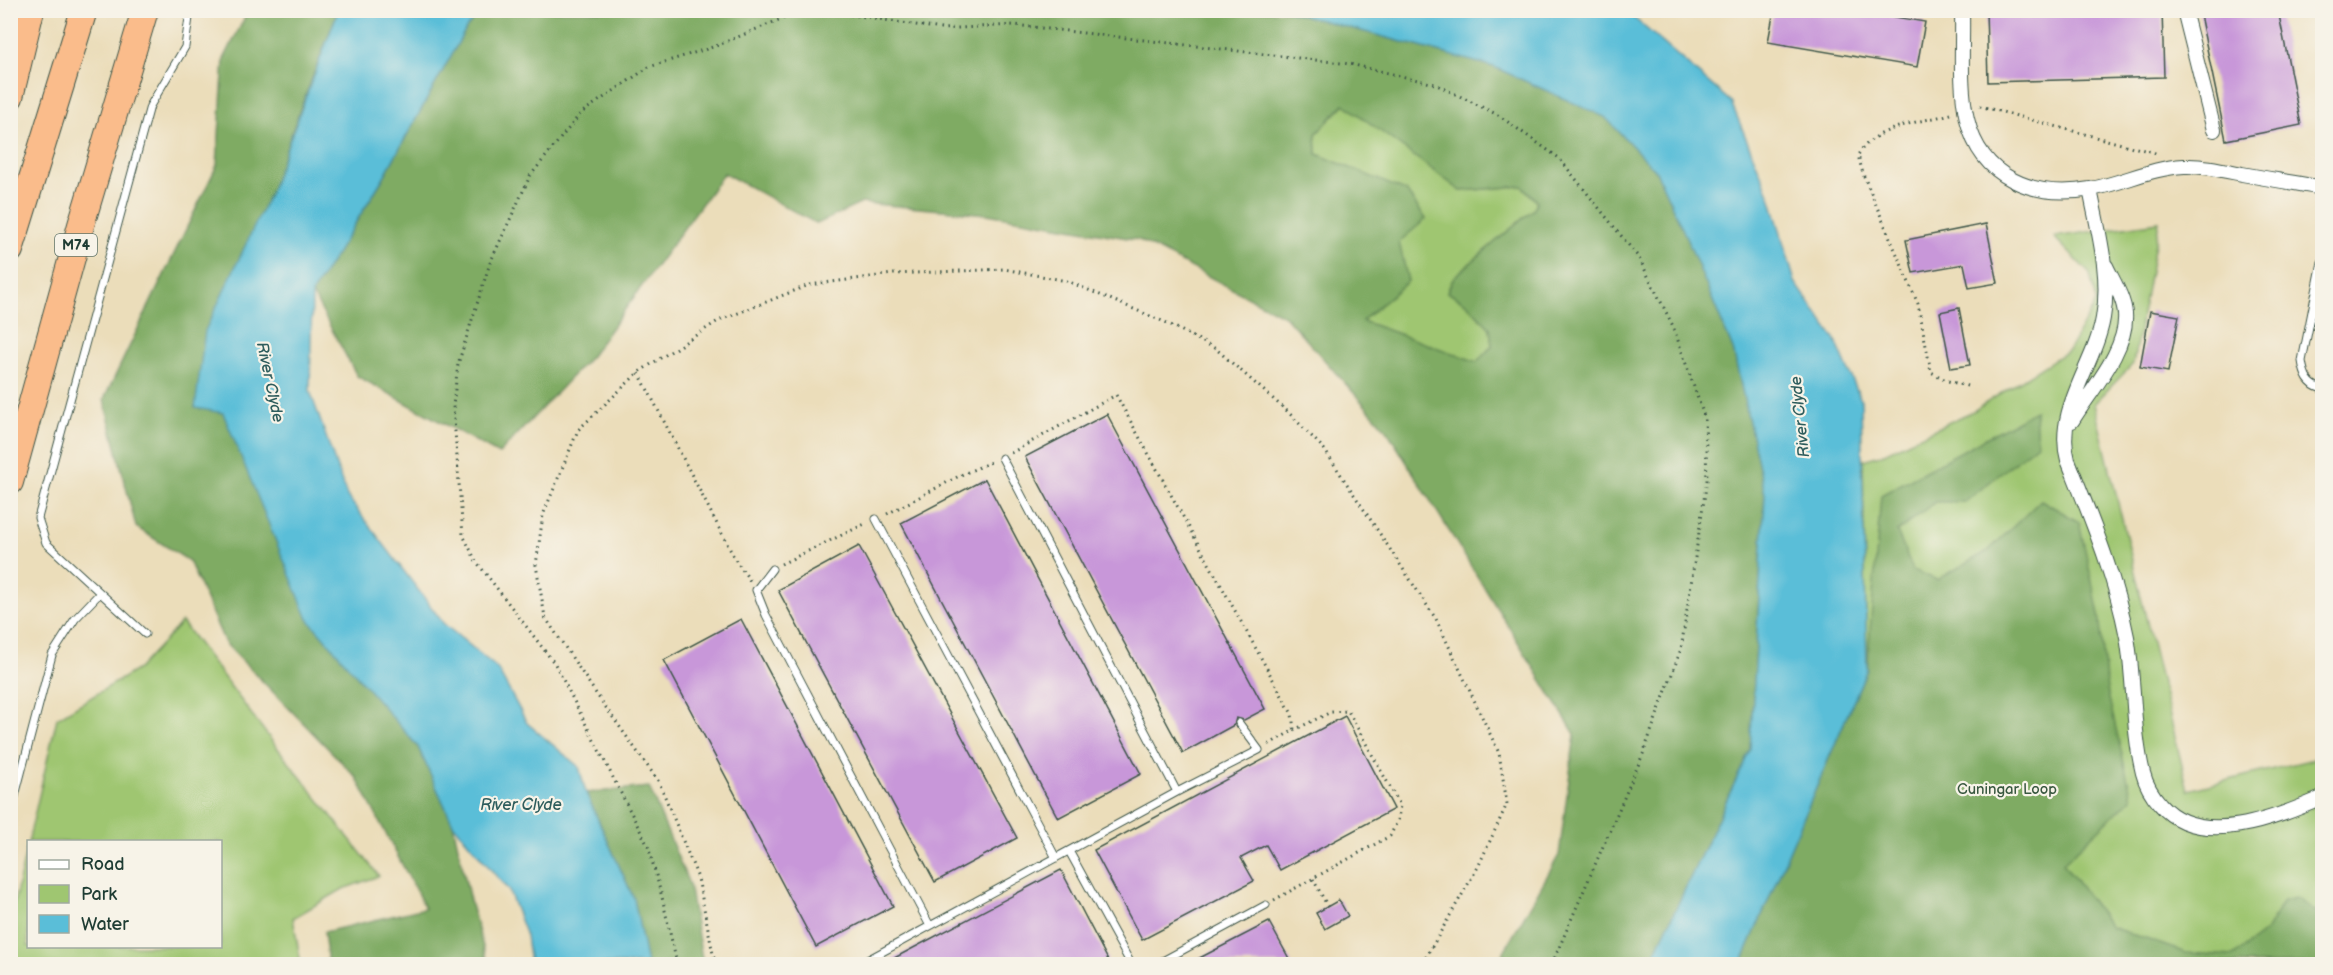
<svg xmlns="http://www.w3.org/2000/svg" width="2333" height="975" font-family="'Balsamiq Sans',sans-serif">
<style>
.green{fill:#9fc671;stroke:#5f8252;stroke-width:1.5;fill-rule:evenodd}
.forest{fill:#7fab63;stroke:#4f744c;stroke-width:1.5;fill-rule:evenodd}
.water{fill:#5abed8;stroke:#3c7e86;stroke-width:1.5}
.building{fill:#c897d9}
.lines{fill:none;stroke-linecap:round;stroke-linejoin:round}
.service-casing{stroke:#3e5548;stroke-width:9}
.minor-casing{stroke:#3e5548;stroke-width:16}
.motorway-casing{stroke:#3e5548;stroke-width:28}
.path{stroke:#3e5548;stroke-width:3;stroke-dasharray:1.5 4.5;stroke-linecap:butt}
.service{stroke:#fff;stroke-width:7}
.minor{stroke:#fff;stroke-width:14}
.motorway{stroke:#fabc8b;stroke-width:26}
.labels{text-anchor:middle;stroke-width:4.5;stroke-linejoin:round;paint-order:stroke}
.shield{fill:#f7f3e8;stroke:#60746a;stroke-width:1.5}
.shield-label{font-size:14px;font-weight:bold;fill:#1f3d34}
.park-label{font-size:15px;fill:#395840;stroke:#f7f3e8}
.water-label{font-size:16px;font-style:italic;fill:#2e5d5d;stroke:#f7f3e8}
</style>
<rect width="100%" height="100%" fill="#f7f3e8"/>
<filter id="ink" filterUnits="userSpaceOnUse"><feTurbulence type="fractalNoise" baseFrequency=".0167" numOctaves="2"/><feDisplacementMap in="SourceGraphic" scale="12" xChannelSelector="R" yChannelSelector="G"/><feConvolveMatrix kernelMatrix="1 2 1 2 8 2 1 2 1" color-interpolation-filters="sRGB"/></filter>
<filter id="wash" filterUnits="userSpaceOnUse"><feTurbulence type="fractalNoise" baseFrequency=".008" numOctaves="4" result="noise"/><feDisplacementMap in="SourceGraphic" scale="24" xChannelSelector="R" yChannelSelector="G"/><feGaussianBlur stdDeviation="1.35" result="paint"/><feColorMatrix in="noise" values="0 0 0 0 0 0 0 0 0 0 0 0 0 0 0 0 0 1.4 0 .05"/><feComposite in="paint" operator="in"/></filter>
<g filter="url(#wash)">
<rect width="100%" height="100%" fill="#ebddba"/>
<path class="green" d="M1345 104 1461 191 1522 186 1537 202 1534 209 1454 277 1447 292 1466 303 1490 328 1492 346 1477 362 1362 321 1408 281 1361 173 1317 154 1316 134Z
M2159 222 2133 364 2094 404 2188 790 2322 757V964H1741L1867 669 1863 460 1880 455 1975 410 2069 350 2096 302 2090 274 2054 237Z
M182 622 268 736 379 876 343 889 293 918 301 964H11V916L57 718 138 669ZM28 842H220V946H28Z"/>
<path class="forest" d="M248 11H338L298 115 195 408 223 412 309 619 418 747 453 824 471 905 488 964H328L324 932 425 908 356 777 225 643 189 561 136 527 104 399 217 165 224 59Z
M482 11H1288L1494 67 1605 117 1656 171 1687 239 1733 349 1765 494 1750 750 1650 964H1497L1559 855 1575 734 1386 429 1286 317 1139 240 987 214 862 203 817 224 724 173 591 356 499 454 357 376 312 293 382 180 467 27ZM1344 104 1461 191 1522 186 1537 201 1534 209 1454 277 1447 292 1466 303 1490 328 1492 346 1477 362 1362 321 1408 281 1399 242 1426 219 1406 191 1317 154 1316 134Z
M2035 411 2037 444 1965 502H1935L1897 532 1913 570 1937 580 1988 551 2041 500 2079 522 2099 614 2107 690 2132 798 2063 863 2111 927 2186 953 2233 956 2267 930 2283 901 2297 898 2322 917V964H1741L1867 669 1881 495Z
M649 787 689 884 703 964H647L634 899 586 793Z"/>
<path class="water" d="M338 11H482L467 27 382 180 312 293 310 391 347 496 444 624 497 668 527 723 579 767 586 793 634 899 647 964H530L526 936 509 891 453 824 418 747 308 619 223 413 195 408 205 331 269 195Z
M1288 11H1626L1731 102 1770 196 1795 282 1835 339 1861 400 1867 669 1741 964H1650L1750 750 1765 494 1733 349 1687 239 1656 171 1605 117 1494 67Z"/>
<g id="blocks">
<path class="building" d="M1774 10H1854L1925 22 1917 67 1768 42Z
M1986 10H2162L2164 77 1988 82Z
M2199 10H2278L2301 125 2226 140Z
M1986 224 1998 283 1969 288 1964 264 1913 273 1906 240Z
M1959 308 1970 365 1951 368 1940 312Z
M2150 311 2179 316 2168 372 2140 367Z
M1107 414 1265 709 1244 720 1236 718 1234 725 1183 753 1025 457Z
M985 479 1141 774 1058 818 901 523Z
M859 546 1017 838 935 882 778 590Z
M741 619 893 906 816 947 664 660Z
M1345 716 1394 809 1280 870 1266 845 1241 858 1254 881 1142 940 1094 850Z
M1061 870 1108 960 1099 964H883Z
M1339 900 1348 916 1325 929 1316 913Z
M1269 922 1292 964H1188Z"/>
</g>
</g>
<g filter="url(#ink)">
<use href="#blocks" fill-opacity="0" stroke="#3e5548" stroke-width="1.5"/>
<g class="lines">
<defs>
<path id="service" d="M2322 262 2302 361C2304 375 2308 385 2322 389
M1002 458 1177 792
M876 519 1056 858
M772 569 756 590 766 615 930 926
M145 634 46 543 38 518 150 106 185 47 190 10
M10 815 52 655 75 619 100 593
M1069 851 1131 964
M860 964 1177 792 1259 750 1239 723
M1157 964 1266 905"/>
<path id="minor" d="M1962 10C1963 45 1959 86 1967 119 1981 179 2035 199 2091 189 2123 183 2151 168 2184 166 2203 165 2223 170 2242 174 2269 179 2296 183 2322 188
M2184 10 2214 130
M2090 189C2098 231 2111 275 2103 318 2095 365 2054 410 2068 460 2091 518 2115 575 2127 637 2135 682 2132 729 2143 773 2146 785 2152 795 2160 804 2199 850 2278 817 2322 798
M2072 421C2090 391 2128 350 2125 314 2124 298 2113 281 2106 266"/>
<path id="motorway" d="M10 97 31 10
M10 250 84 10
M10 482 81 225 145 10"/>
</defs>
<use href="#service" class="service-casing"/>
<use href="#minor" class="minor-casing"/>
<use href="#motorway" class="motorway-casing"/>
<path class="path" d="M821 10 941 29 1015 25 1350 64 1435 84 1498 115 1559 158 1639 258 1673 326 1705 419 1707 480 1681 649 1643 754 1552 964
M2321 70 2322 69
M1980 106 2159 154
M1951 114C1921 122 1874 126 1858 155L1863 174 1918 304 1931 372 1948 381 1971 387
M639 373 735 559 750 581
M1011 453 1116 395 1292 714 1294 730 1268 745
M887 514 963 474 991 462
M781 564 867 523
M1313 879 1328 907
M1274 900 1390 836 1398 820 1400 805 1348 711 1331 712 1294 730
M677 964 662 897 648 846 555 664 476 561 463 535 453 406 458 364 490 263 530 176 581 113 649 67 716 46 781 19 811 10
M715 964 698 878 659 782 597 695 545 617 536 565 543 515 578 430 639 372 718 321 809 285 893 274 1004 269 1067 281 1167 323 1216 349 1287 411 1324 449 1436 619 1499 753 1507 804 1478 867 1422 964"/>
<use href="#service" class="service"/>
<use href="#minor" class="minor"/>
<use href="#motorway" class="motorway"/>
</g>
</g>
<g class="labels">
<rect class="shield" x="55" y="234" width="42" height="22" rx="4.5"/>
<g class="shield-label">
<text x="76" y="250">M74</text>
</g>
<g class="park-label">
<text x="2007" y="794">Cuningar Loop</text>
</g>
<g class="water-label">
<text transform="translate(271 382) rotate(78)" y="6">River Clyde</text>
<text transform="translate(1799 417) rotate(-96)" y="6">River Clyde</text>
<text x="521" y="810">River Clyde</text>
</g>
</g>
<rect width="2333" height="975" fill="none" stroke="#f7f3e8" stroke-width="36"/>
<rect x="27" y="840" width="195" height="108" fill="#f7f3e8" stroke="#a1aaa0" stroke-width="1.5"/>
<rect x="39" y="860" width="30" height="9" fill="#ffffff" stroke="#a1aaa0" stroke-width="1.5"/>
<text x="81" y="870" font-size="18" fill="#1f3d34">Road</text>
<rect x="39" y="885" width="30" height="18" fill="#9fc671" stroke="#a1aaa0" stroke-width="1.5"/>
<text x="81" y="900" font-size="18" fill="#1f3d34">Park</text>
<rect x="39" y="915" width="30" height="18" fill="#5abed8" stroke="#a1aaa0" stroke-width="1.5"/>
<text x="81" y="930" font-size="18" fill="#1f3d34">Water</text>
</svg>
